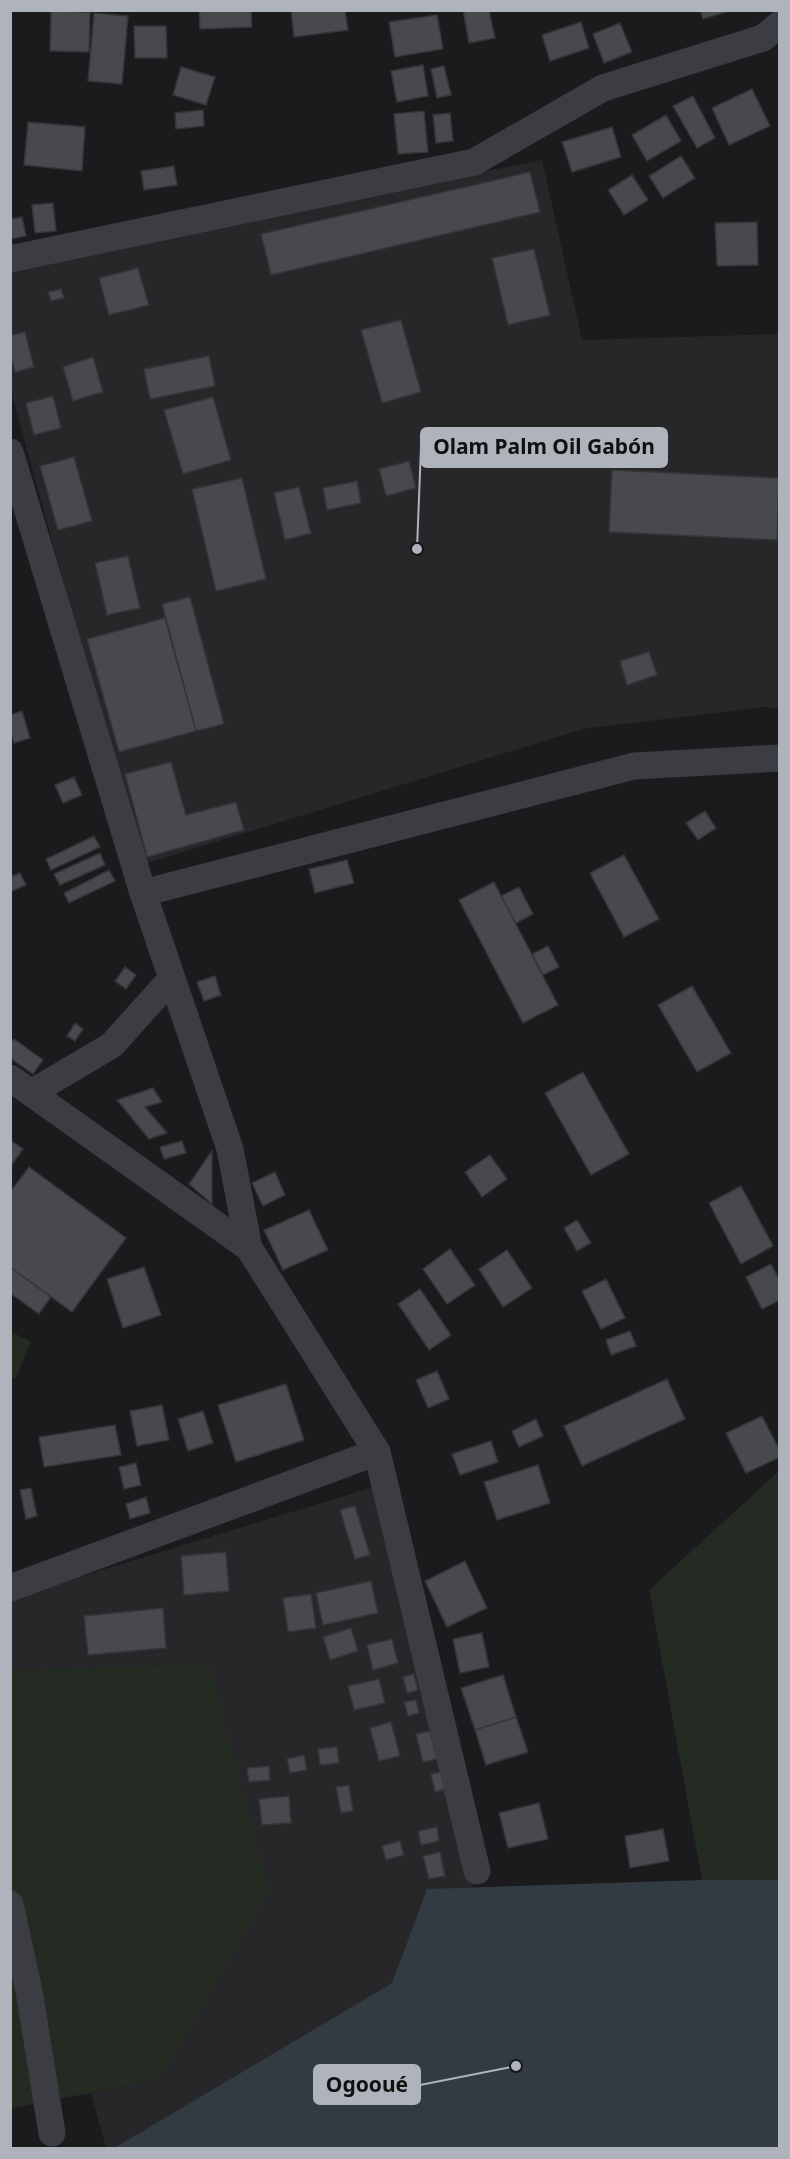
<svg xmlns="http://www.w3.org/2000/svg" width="790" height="2159" font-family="'Noto Sans',sans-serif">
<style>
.built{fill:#27272a}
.green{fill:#232b23}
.water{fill:#313b41}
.building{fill:#48494d;stroke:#353539;stroke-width:1.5}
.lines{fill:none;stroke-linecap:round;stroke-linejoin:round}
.minor{stroke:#3c3d42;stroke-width:27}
.leader{fill:none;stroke:#aeb3bc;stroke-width:2}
.callout-dot{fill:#aeb3bc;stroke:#161618;stroke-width:2}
.callout{fill:#aeb3bc;stroke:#aeb3bc;stroke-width:2}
.callout-label{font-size:21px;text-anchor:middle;font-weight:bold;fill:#111}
</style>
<rect width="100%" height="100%" fill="#1b1b1d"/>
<path class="built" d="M542 160 582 340 779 334V708L764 707 583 729 141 865 11 391 10 267Z
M374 1487 473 1887 427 1890 392 1983 114 2148H106L91 2093 159 2080 210 1664 11 1670 10 1598Z"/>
<path class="green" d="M10 1331 31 1342 16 1378H11Z
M779 1471V1880H702L649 1590Z
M210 1664 269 1892 159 2080 11 2108 10 1670Z"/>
<path class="water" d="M702 1880H779V2148H114L392 1983 427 1889Z"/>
<path class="building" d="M199 10H251L252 27 200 29Z
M291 10H345L348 30 294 37Z
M463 10H489L495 38 469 43Z
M700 10H732L703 19Z
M51 11 90 12 89 52 50 51Z
M94 13 128 16 122 84 88 81Z
M437 15 443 49 395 57 389 22Z
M581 22 589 48 550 61 542 35Z
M620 23 632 52 604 63 593 34Z
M134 26H166L167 58H135Z
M423 65 428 96 397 102 391 71Z
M444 66 451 95 437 98 431 69Z
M181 67 215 77 206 105 173 95Z
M752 89 770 126 729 145 712 108Z
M693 96 715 138 697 148 673 106Z
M203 110 204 126 176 129 175 113Z
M424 111 428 152 398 154 394 114Z
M450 113 453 141 436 143 433 115Z
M666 115 681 141 647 161 632 135Z
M28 122 85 127 82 171 24 165Z
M612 127 621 157 572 172 562 142Z
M681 156 695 178 663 198 649 176Z
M174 166 177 185 144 190 141 171Z
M530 172 540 212 271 275 261 234Z
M632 175 648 200 624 215 608 190Z
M53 203 56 231 35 233 32 205Z
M22 217 26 236 10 239V219Z
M757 222 758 265 717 266 715 223Z
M534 249 550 315 508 325 492 258Z
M138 268 149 305 109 315 99 278Z
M61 289 64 298 51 301 48 292Z
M401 320 421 392 382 403 361 330Z
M25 332 34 367 15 372 10 353V335Z
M209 356 215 386 150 399 144 369Z
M93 357 103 392 73 401 63 367Z
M53 396 61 428 34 435 26 403Z
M213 397 231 460 183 474 164 410Z
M74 457 92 521 58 530 40 466Z
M409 461 416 488 386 496 379 469Z
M612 470 779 478 777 540 609 532Z
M242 478 266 579 216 591 192 489Z
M357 481 361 503 327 510 323 488Z
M299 487 311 533 285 540 274 493Z
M128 556 140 608 107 615 95 563Z
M190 597 224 724 196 731 162 604Z
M165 618 196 731 119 752 87 639Z
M649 652 657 675 627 685 620 661Z
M22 711 30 738 14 743 10 730V715Z
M171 762 186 815 236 802 244 830 147 857 125 774Z
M74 777 82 795 63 803 55 785Z
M705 811 716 828 698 840 686 823Z
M94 836 100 847 51 870 46 859Z
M100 853 105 865 60 885 54 874Z
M624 855 659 919 624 937 590 873Z
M347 860 354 883 315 893 309 869Z
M109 870 115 881 69 903 64 893Z
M20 873 26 885 10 892V877Z
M494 882 558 1005 523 1023 459 900Z
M519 887 533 914 516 923 501 896Z
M548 946 559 967 543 975 532 954Z
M125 967 136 975 126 989 115 981Z
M215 976 221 995 204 1001 197 982Z
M692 986 731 1053 697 1072 658 1005Z
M75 1023 83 1029 75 1041 67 1036Z
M14 1039 43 1060 33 1074 10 1058V1043Z
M583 1072 629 1154 591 1175 545 1093Z
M153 1088 162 1102 145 1107 167 1133 149 1139 117 1100Z
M10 1140 23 1149 10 1167Z
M182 1141 186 1153 164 1159 160 1147Z
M212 1151V1204L189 1184Z
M490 1155 507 1179 482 1197 465 1172Z
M29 1167 126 1238 72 1312 10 1267V1192Z
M275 1172 285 1195 263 1206 252 1183Z
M741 1186 773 1246 741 1264 709 1203Z
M309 1210 328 1250 283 1270 264 1230Z
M577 1220 591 1243 577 1251 564 1228Z
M450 1249 475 1285 447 1304 423 1269Z
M507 1250 532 1288 503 1307 479 1269Z
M771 1264 780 1281V1300L762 1309 746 1277Z
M10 1267 51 1297 39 1314 10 1293Z
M144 1267 161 1315 123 1328 107 1279Z
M606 1279 625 1318 601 1329 582 1291Z
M420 1289 451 1335 429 1350 398 1304Z
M630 1331 636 1346 611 1355 606 1340Z
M437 1371 449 1399 428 1408 416 1380Z
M667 1379 685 1419 582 1466 564 1426Z
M286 1384 304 1440 236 1462 218 1405Z
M162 1405 169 1440 137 1446 130 1411Z
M203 1411 213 1443 188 1451 178 1419Z
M762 1416 780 1451V1457L746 1473 726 1433Z
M536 1419 543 1436 519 1447 512 1431Z
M115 1425 121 1455 44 1467 39 1437Z
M491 1441 498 1462 460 1475 452 1454Z
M136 1463 141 1485 124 1489 119 1467Z
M538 1465 550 1503 497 1520 484 1482Z
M31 1488 37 1516 26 1519 20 1490Z
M146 1497 150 1513 130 1519 126 1504Z
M355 1506 370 1555 355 1559 340 1510Z
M226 1552 229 1591 184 1595 181 1556Z
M465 1561 487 1608 447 1627 425 1581Z
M371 1581 378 1613 323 1625 316 1593Z
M311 1594 316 1628 288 1632 283 1598Z
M163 1608 166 1648 88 1655 84 1616Z
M351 1628 358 1651 330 1660 323 1637Z
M482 1633 489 1667 460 1673 453 1639Z
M392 1639 398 1663 373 1670 367 1645Z
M414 1674 418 1690 407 1693 403 1677Z
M503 1675 516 1717 475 1730 461 1688Z
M379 1679 385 1703 354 1710 348 1686Z
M416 1700 419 1713 408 1716 404 1702Z
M516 1717 528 1752 486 1765 475 1730Z
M391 1722 400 1756 379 1761 370 1728Z
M430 1731 437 1759 423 1762 416 1734Z
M337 1747 339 1763 320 1765 318 1749Z
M304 1755 307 1770 290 1773 287 1759Z
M269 1766 270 1780 249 1782 247 1768Z
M446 1771 450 1788 435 1792 431 1774Z
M349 1785 353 1811 341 1813 336 1787Z
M289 1796 291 1823 262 1825 259 1799Z
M539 1803 548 1839 508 1848 499 1813Z
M437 1827 439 1841 421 1845 418 1831Z
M663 1829 669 1861 630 1868 625 1836Z
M400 1841 404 1855 386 1860 382 1846Z
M440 1852 445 1876 429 1879 423 1856Z"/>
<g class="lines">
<path class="minor" d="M10 259 474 162 603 88 763 38 780 24
M10 452 143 893
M10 1078 249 1248
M31 1093 112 1045 172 978
M10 1588 377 1452
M477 1871 377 1452 249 1248 230 1149 143 893 634 766 780 758
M10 1904 29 1991 52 2133"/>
</g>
<path class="leader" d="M417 549L421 447M516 2066L420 2085"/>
<g class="callout-dot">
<circle cx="417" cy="549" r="6"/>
<circle cx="516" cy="2066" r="6"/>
</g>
<g class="callout">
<rect x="421" y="428" width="246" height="39" rx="6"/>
<rect x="314" y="2065" width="106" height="39" rx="6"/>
</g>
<g class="callout-label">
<text x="544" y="454">Olam Palm Oil Gabón</text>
<text x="367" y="2092">Ogooué</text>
</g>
<rect width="790" height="2159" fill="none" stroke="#aeb3bc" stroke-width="24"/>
</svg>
